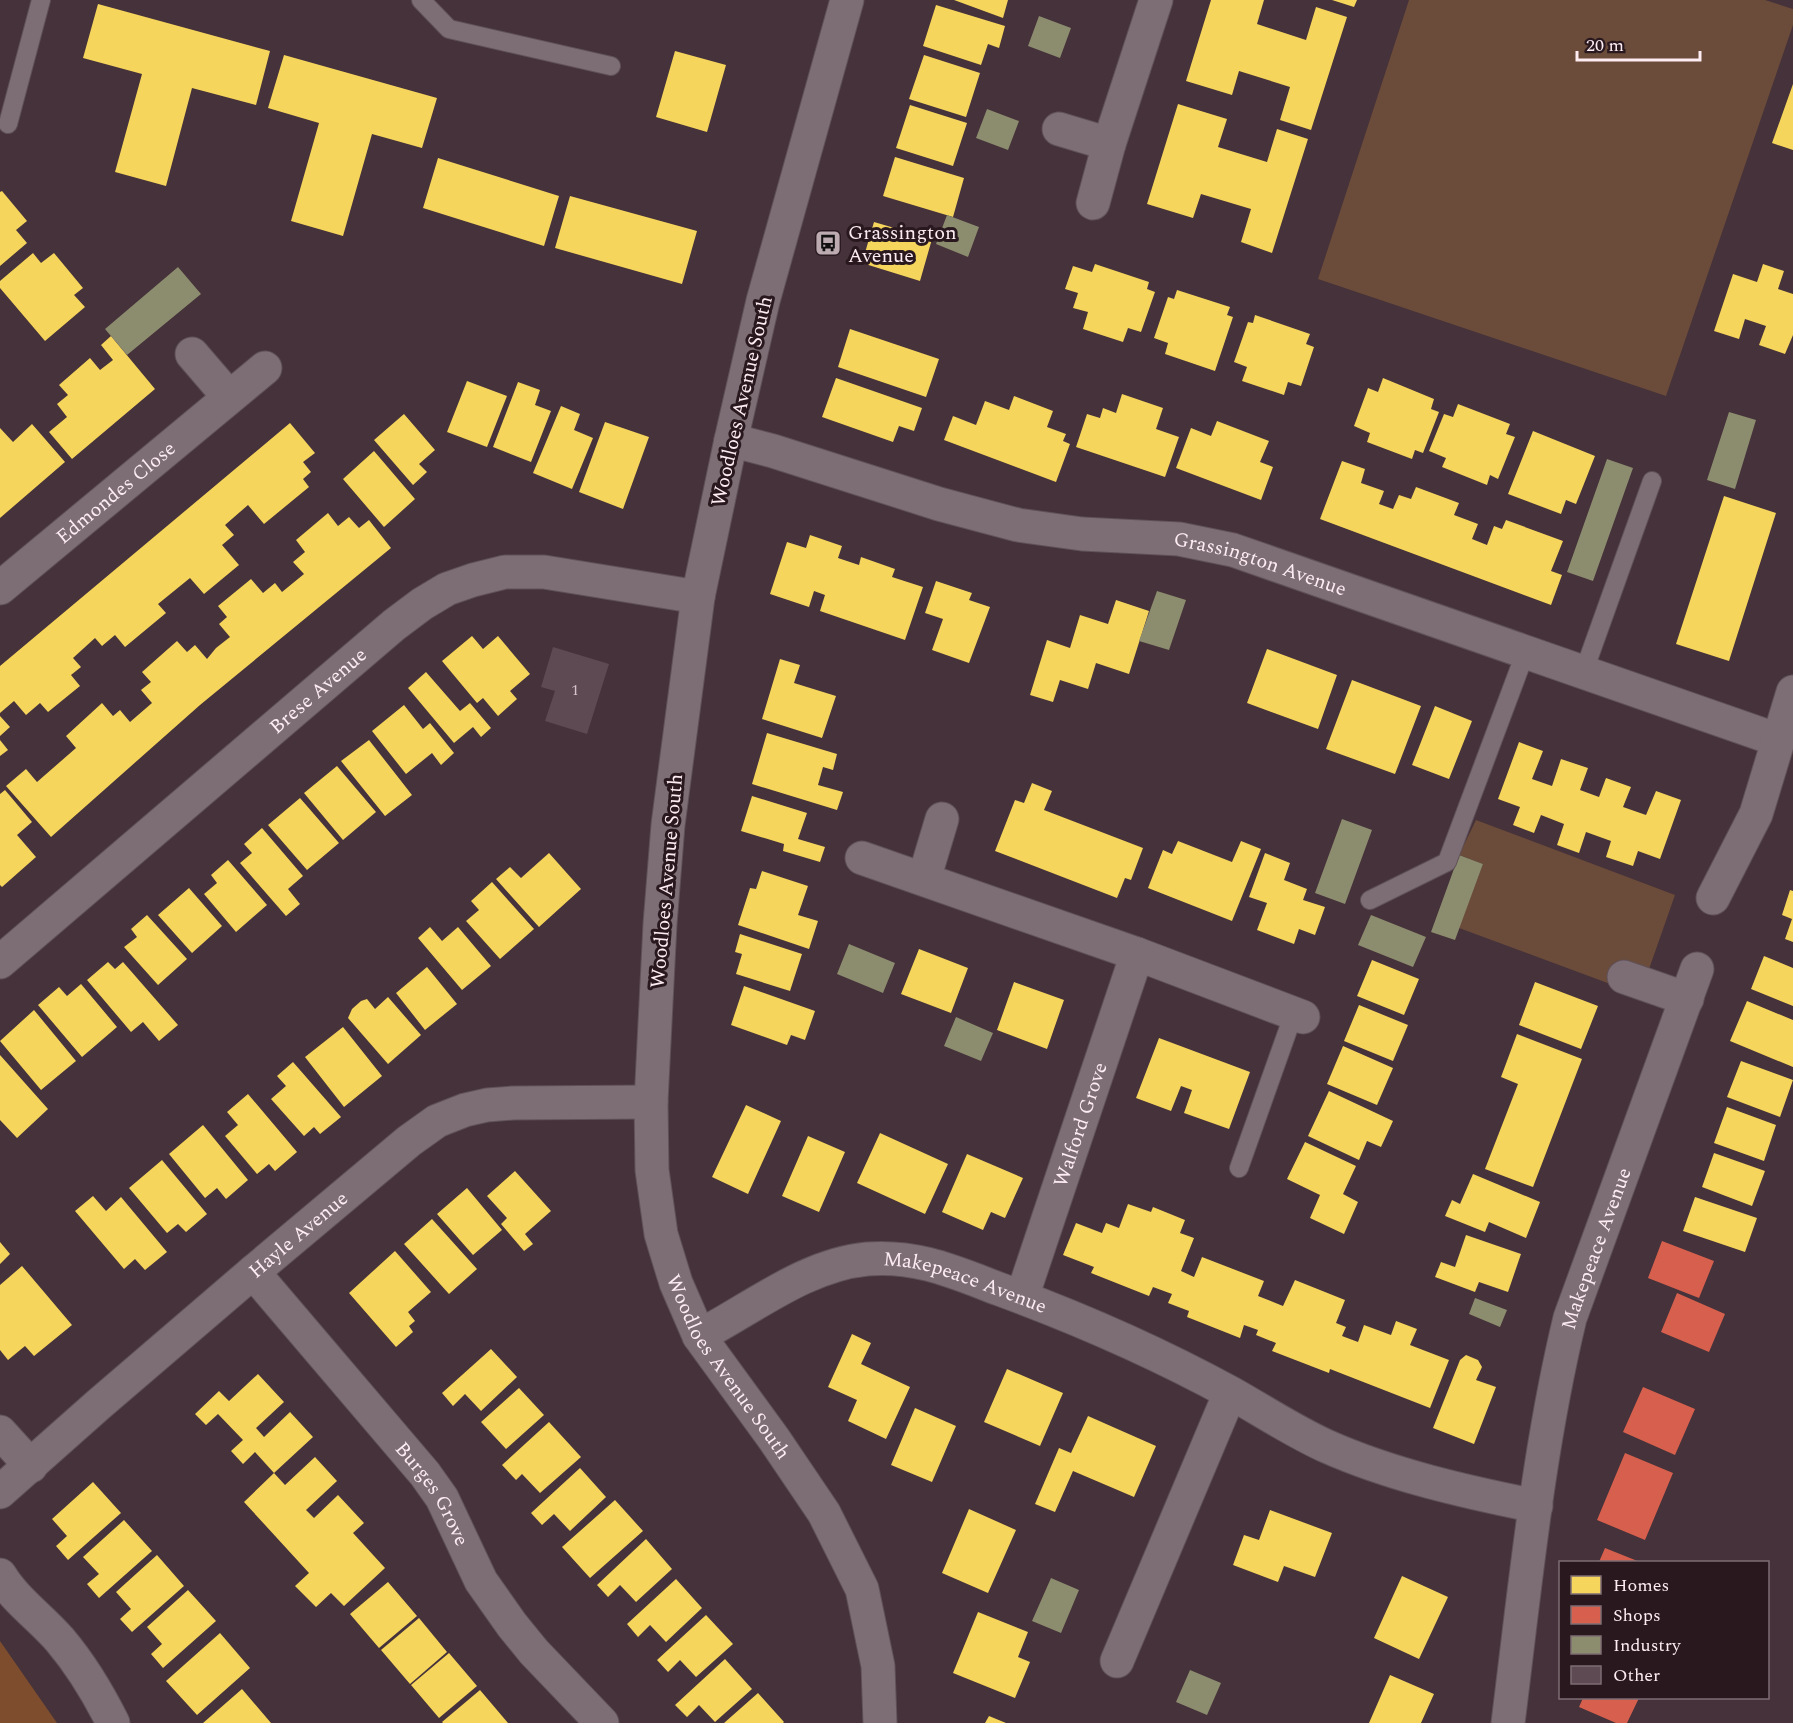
<svg xmlns="http://www.w3.org/2000/svg" width="1793" height="1723" font-family="Spectral,serif">
<style>
.green{fill:#6b4b39}
.forest{fill:#7e4d2e}
.homes{fill:#f6d55c}
.shops{fill:#d6604d}
.industry{fill:#8c8c6e}
.building{fill:#5e4a53}
.lines{fill:none;stroke-linecap:round;stroke-linejoin:round}
.service-casing{stroke:#605158;stroke-width:20}
.minor-casing{stroke:#605158;stroke-width:35}
.service{stroke:#7d6e75;stroke-width:18}
.minor{stroke:#7d6e75;stroke-width:33}
.labels{text-anchor:middle;stroke-width:6;stroke-linejoin:round;paint-order:stroke}
.number-label{font-size:16px;fill:#d6c4cb}
.poi-label{font-size:20px;fill:#feecf3;stroke:#29191f;text-anchor:start}
.street-label{font-size:20px;fill:#feecf3;stroke:#29191f}
</style>
<rect width="100%" height="100%" fill="#45323a"/>
<path class="green" d="M1409 0H1765L1793 9V25L1666 396 1318 279Z
M1476 820 1675 895 1648 972 1621 988 1459 928 1483 864 1459 855Z"/>
<path class="forest" d="M0 1641 57 1723H0Z"/>
<path class="homes" d="M954 0H1008L1003 18Z
M1211 0H1264L1257 24 1306 40 1316 7 1347 17 1311 130 1280 120 1290 87 1239 71 1232 95 1186 81Z
M1332 0H1357L1354 7Z
M98 4 270 51 256 105 192 88 166 186 115 172 142 74 83 58Z
M936 5 1005 26 999 48 988 44 981 65 923 46Z
M675 51 726 65 707 132 656 117Z
M284 55 437 98 422 148 372 134 343 236 291 221 319 123 268 108Z
M924 55 980 73 966 117 909 99Z
M1793 84V150L1772 143Z
M1178 104 1227 119 1218 147 1267 162 1277 129 1308 139 1272 253 1241 242 1251 209 1201 194 1193 218 1147 204Z
M910 105 967 123 953 166 896 148Z
M895 157 964 178 953 217 883 196Z
M438 158 559 196 544 246 423 208Z
M2 191 27 221 16 230 27 243 0 266V192Z
M570 196 697 231 682 284 555 248Z
M874 222 932 239 920 281 862 263Z
M33 253 41 263 54 253 83 288 74 295 85 307 45 341 0 288V281Z
M1095 264 1149 282 1147 289 1155 292 1141 332 1128 328 1123 342 1083 329 1088 312 1073 308 1078 293 1065 289 1073 266 1092 272Z
M1763 264 1784 271 1778 289 1793 294V335L1785 354 1759 345 1766 326 1745 319 1739 339 1714 331 1733 274 1757 282Z
M1177 290 1230 307 1227 315 1233 317 1215 371 1165 354 1168 343 1154 338 1168 297 1174 299Z
M1255 315 1310 334 1306 344 1314 347 1301 386 1288 382 1284 395 1242 381 1247 367 1234 362 1248 322 1253 323Z
M850 329 939 359 926 397 838 367Z
M111 336 155 389 72 459 49 432 67 417 57 404 68 395 59 385 90 358 100 370 113 360 101 345Z
M836 378 922 408 914 431 899 426 893 442 822 417Z
M1383 378 1434 399 1431 409 1439 412 1423 453 1415 450 1412 459 1367 442 1370 433 1354 426 1368 388 1378 392Z
M467 381 507 396 487 447 447 432Z
M518 382 540 390 535 405 551 411 531 462 493 447Z
M1122 394 1163 408 1156 429 1179 437 1165 477 1076 447 1087 414 1100 418 1103 408 1116 413Z
M1014 396 1053 411 1047 427 1066 434 1063 441 1070 444 1056 482 944 440 953 416 976 425 985 401 1009 410Z
M1458 404 1510 424 1506 434 1515 437 1498 479 1490 475 1487 485 1442 467 1446 458 1429 451 1444 414 1453 417Z
M561 406 580 414 574 430 593 438 572 489 533 473Z
M404 414 435 450 419 464 427 472 413 485 374 440Z
M1217 421 1269 441 1260 462 1273 467 1261 500 1176 468 1191 428 1211 436Z
M605 422 649 437 623 509 579 492Z
M290 423 315 453 303 462 311 472 303 479 309 487 264 524 248 505 225 525 234 535 222 545 239 565 204 594 190 578 158 604 166 613 125 647 115 635 102 646 95 638 73 658 81 667 71 675 80 686 48 712 40 703 26 715 14 701 0 713V666Z
M32 424 65 462 0 518V428L13 442Z
M1533 431 1595 456 1576 504 1566 500 1561 514 1508 494Z
M374 451 415 499 384 527 343 479Z
M1342 461 1365 469 1361 483 1384 491 1379 504 1393 509 1399 495 1411 499 1416 487 1459 503 1454 515 1478 524 1472 539 1487 545 1494 526 1502 529 1506 520 1563 541 1551 571 1562 575 1551 605 1320 519Z
M1724 496 1776 513 1729 661 1676 644Z
M328 513 338 526 349 517 359 528 369 520 391 548 200 705 51 837 6 786 26 769 37 782 76 748 66 736 102 703 113 716 120 710 130 722 152 703 141 690 151 682 142 672 177 641 187 652 195 645 207 659 216 648 230 637 219 624 227 617 218 606 251 579 263 593 275 583 282 592 304 574 293 562 305 552 296 540Z
M810 535 842 546 838 558 859 565 861 557 895 569 892 577 923 587 905 640 820 611 825 595 814 591 809 607 770 594 787 542 806 548Z
M936 581 972 593 969 600 990 607 969 663 932 650 943 619 925 613Z
M1116 600 1149 611 1129 674 1096 663 1088 689 1060 680 1053 702 1030 695 1047 640 1070 648 1080 615 1108 624Z
M472 636 483 649 498 636 530 674 510 691 517 699 498 716 483 698 477 703 442 661Z
M1267 649 1337 675 1318 729 1247 703Z
M780 659 800 665 794 683 836 696 822 738 762 719Z
M426 672 460 711 470 703 491 728 481 737 473 727 454 743 408 688Z
M1352 680 1421 706 1395 774 1326 749Z
M404 705 423 729 430 723 454 753 441 765 432 753 406 774 372 731Z
M1435 706 1472 721 1449 779 1412 765Z
M0 716 10 727 0 736Z
M767 733 837 754 833 770 823 767 818 785 843 792 837 810 752 784Z
M0 740 8 750 0 756Z
M369 740 412 795 385 816 341 761Z
M1519 742 1543 751 1532 779 1552 786 1561 759 1588 768 1580 790 1599 797 1606 778 1631 787 1623 807 1646 815 1656 791 1681 800 1660 859 1638 851 1633 866 1606 857 1611 841 1586 832 1579 853 1557 845 1564 824 1541 815 1534 833 1513 825 1520 807 1498 799Z
M337 766 376 812 343 840 304 793Z
M1032 783 1052 791 1044 810 1143 848 1131 880 1125 878 1117 898 995 851 1015 800 1024 803Z
M5 790 32 822 17 835 36 857 2 887 0 885V794Z
M752 796 807 813 798 839 825 847 820 862 783 851 784 844 741 831Z
M300 798 339 843 307 870 268 825Z
M262 828 303 876 288 889 300 904 286 916 240 863 252 853 244 844Z
M1178 841 1232 862 1241 841 1261 849 1232 921 1148 888 1163 850 1172 854Z
M549 853 581 889 539 927 496 879 510 867 521 878Z
M1265 853 1290 863 1284 880 1307 889 1303 900 1325 907 1315 935 1299 929 1294 944 1257 930 1267 903 1249 897Z
M228 860 267 905 236 932 204 894 217 883 211 875Z
M762 871 808 886 798 915 818 921 809 949 738 925 750 888 756 889Z
M492 882 534 929 500 959 466 921 479 910 471 901Z
M189 888 222 926 192 953 158 915Z
M1790 890 1793 891V942L1785 939 1792 919 1782 915Z
M147 915 187 959 158 985 124 947 137 937 131 929Z
M430 927 442 941 458 927 491 966 462 990 418 938Z
M740 934 802 954 790 991 736 974 742 954 735 952Z
M919 949 968 968 951 1013 901 994Z
M1764 956 1793 968V1006L1751 989Z
M1372 960 1419 979 1404 1015 1357 996Z
M108 962 115 969 123 962 178 1025 159 1041 143 1022 131 1032 87 980Z
M427 967 457 1004 425 1030 396 993Z
M1014 982 1064 1000 1047 1049 997 1030Z
M1535 982 1598 1006 1581 1049 1519 1025Z
M81 984 117 1027 82 1057 38 1005 59 987 67 996Z
M744 986 815 1011 805 1040 791 1035 787 1045 731 1025Z
M388 997 421 1035 388 1064 348 1018 352 1009 361 1001 367 999 375 1009Z
M1747 1001 1793 1020V1067L1730 1041Z
M1359 1005 1408 1025 1393 1061 1344 1041Z
M34 1010 76 1061 41 1090 0 1041Z
M343 1027 382 1076 344 1107 305 1057Z
M1517 1034 1582 1059 1533 1187 1485 1169 1518 1084 1501 1077Z
M1159 1038 1250 1072 1229 1129 1184 1113 1192 1090 1181 1086 1171 1111 1136 1098Z
M1343 1046 1393 1068 1377 1105 1327 1084Z
M0 1055 48 1109 17 1138 0 1120Z
M1741 1061 1793 1080 1780 1117 1727 1097Z
M293 1062 341 1117 320 1134 314 1127 304 1136 271 1099 286 1086 277 1076Z
M1329 1091 1393 1121 1381 1147 1367 1141 1359 1160 1308 1136Z
M248 1094 297 1152 275 1171 269 1164 257 1174 225 1136 238 1125 227 1112Z
M746 1105 781 1121 748 1194 712 1177Z
M1727 1107 1776 1125 1764 1161 1714 1143Z
M203 1125 248 1180 226 1199 217 1188 205 1198 169 1154Z
M880 1133 948 1164 925 1214 857 1183Z
M808 1136 845 1152 819 1212 782 1196Z
M1305 1142 1356 1166 1343 1194 1358 1202 1344 1234 1310 1218 1320 1195 1287 1179Z
M1714 1153 1765 1171 1752 1206 1702 1187Z
M967 1154 1023 1178 1005 1218 991 1212 983 1230 942 1212Z
M162 1160 207 1214 186 1232 178 1224 167 1233 129 1188Z
M515 1171 551 1211 525 1234 533 1244 524 1251 501 1224 507 1218 487 1196Z
M1473 1174 1540 1202 1526 1238 1489 1222 1485 1232 1445 1216 1452 1200 1460 1204Z
M467 1188 502 1230 473 1255 437 1214Z
M93 1196 106 1211 121 1197 167 1252 145 1270 135 1259 124 1269 75 1211Z
M1695 1197 1757 1218 1745 1252 1683 1231Z
M1128 1204 1151 1212 1153 1207 1185 1220 1180 1233 1194 1238 1181 1271 1194 1277 1202 1257 1264 1281 1258 1296 1283 1306 1295 1280 1345 1300 1336 1323 1346 1327 1342 1336 1358 1342 1364 1325 1391 1335 1396 1321 1417 1329 1410 1345 1449 1360 1430 1408 1330 1369 1329 1373 1272 1351 1276 1343 1256 1335 1258 1330 1244 1325 1240 1338 1187 1317 1189 1311 1168 1303 1172 1294 1153 1287 1149 1296 1091 1273 1094 1267 1063 1255 1076 1223 1102 1233 1106 1223 1119 1228Z
M432 1219 477 1269 449 1294 404 1244Z
M1466 1235 1521 1254 1508 1292 1479 1282 1475 1292 1435 1277 1441 1262 1455 1267Z
M0 1242 10 1254 0 1264Z
M395 1251 431 1292 408 1312 415 1321 409 1326 413 1332 396 1347 349 1293Z
M22 1266 72 1325 34 1356 25 1346 8 1360 0 1350V1285Z
M852 1334 871 1343 861 1364 910 1387 886 1439 848 1421 857 1400 828 1387Z
M491 1349 517 1377 481 1411 465 1394 453 1406 442 1393Z
M1466 1355 1478 1360 1482 1367 1476 1380 1496 1387 1474 1444 1433 1428 1460 1360Z
M1007 1369 1063 1393 1040 1446 984 1422Z
M258 1374 284 1402 256 1428 264 1437 290 1412 313 1437 274 1473 255 1452 243 1464 231 1451 243 1440 218 1414 206 1425 195 1414 219 1391 229 1401Z
M519 1388 544 1415 506 1449 481 1422Z
M915 1408 956 1426 932 1482 891 1465Z
M1088 1416 1156 1446 1134 1497 1073 1471 1055 1512 1035 1504 1059 1448 1071 1453Z
M549 1422 581 1457 540 1493 522 1474 516 1480 502 1465Z
M315 1457 337 1481 306 1510 314 1518 338 1495 364 1523 353 1533 385 1568 344 1606 331 1593 316 1607 295 1586 309 1573 244 1502 274 1473 285 1485Z
M580 1468 606 1497 570 1531 554 1514 542 1525 531 1513Z
M93 1482 121 1513 68 1560 56 1546 67 1536 52 1519Z
M615 1500 643 1531 590 1578 562 1547Z
M969 1509 1016 1530 988 1593 942 1573Z
M1270 1510 1332 1533 1315 1577 1284 1566 1278 1582 1233 1565 1244 1535 1259 1540Z
M124 1520 152 1551 99 1598 87 1584 99 1574 83 1557Z
M646 1539 672 1569 636 1602 620 1585 608 1597 597 1585Z
M157 1555 184 1586 132 1632 120 1619 131 1609 116 1592Z
M1402 1576 1448 1597 1419 1659 1374 1638Z
M676 1579 702 1608 666 1642 650 1625 638 1637 627 1624Z
M388 1582 417 1616 379 1648 350 1614Z
M188 1590 216 1621 163 1668 151 1654 162 1644 147 1627Z
M978 1612 1028 1632 1018 1657 1030 1662 1015 1698 953 1673Z
M706 1615 733 1644 696 1677 680 1660 668 1672 657 1660Z
M419 1618 447 1652 410 1684 381 1650Z
M220 1633 250 1668 197 1715 166 1681Z
M449 1653 477 1686 439 1718 411 1685Z
M725 1659 752 1689 715 1722 699 1705 687 1717 675 1705Z
M1390 1675 1434 1694 1421 1723H1369Z
M242 1689 271 1723H203Z
M480 1690 508 1723H443L442 1722Z
M758 1693 784 1722 783 1723H724Z
M989 1716 1006 1723H985Z"/>
<path class="shops" d="M1662 1241 1714 1261 1699 1298 1648 1278Z
M1677 1293 1725 1314 1709 1352 1661 1332Z
M1643 1387 1695 1409 1675 1455 1623 1432Z
M1625 1453 1673 1473 1645 1540 1597 1520Z
M1605 1548 1640 1562H1599Z
M1583 1698H1639L1627 1723H1616L1579 1707Z"/>
<path class="industry" d="M1039 16 1071 28 1060 58 1028 46Z
M987 109 1019 121 1008 150 976 138Z
M947 215 979 227 968 257 936 244Z
M178 267 201 294 127 355 105 329Z
M1729 412 1756 420 1735 489 1707 480Z
M1607 459 1633 468 1593 581 1567 572Z
M1157 591 1186 600 1169 650 1139 641Z
M1342 819 1372 830 1345 904 1315 893Z
M1459 855 1483 864 1455 940 1431 932Z
M1371 915 1426 937 1413 967 1358 945Z
M849 944 895 963 883 993 837 974Z
M956 1017 993 1033 981 1061 944 1046Z
M1475 1298 1507 1310 1500 1327 1469 1314Z
M1051 1578 1079 1590 1061 1633 1032 1621Z
M1190 1670 1221 1683 1207 1715 1176 1702Z"/>
<path class="building" d="M553 647 609 664 587 734 545 721 555 691 541 687Z"/>
<g class="lines">
<defs>
<path id="service" d="M421 0 449 29 611 66
M8 124 41 0
M1584 671 1652 481
M1370 900 1447 862 1526 651
M1239 1168 1294 1013"/>
<g id="minor">
<path id="s1" d="M847 0 763 301 731 440 698 597 668 825 660 924 651 1102 652 1170 661 1234 676 1283 699 1336 774 1439 824 1513 862 1589 878 1666 880 1723"/>
<path d="M1059 129 1109 144"/>
<path d="M1093 203 1109 144 1156 0"/>
<path d="M192 354 229 397"/>
<path id="s2" d="M731 440 773 451 939 504 1018 525 1082 534 1179 539 1233 550 1778 740"/>
<path id="s3" d="M0 588 265 368"/>
<path d="M862 858 1137 954"/>
<path d="M924 879 942 819"/>
<path d="M1713 898 1756 814 1793 692"/>
<path id="s4" d="M0 962 394 625 422 604 447 589 473 580 505 572H544L698 597"/>
<path d="M1624 977 1687 999"/>
<path id="s5" d="M253 1272 425 1474 442 1498 481 1581 512 1625 534 1652 602 1723"/>
<path id="s6" d="M1022 1297 1137 954 1303 1017"/>
<path id="s7" d="M699 1336C753 1308 805 1265 867 1259 917 1255 954 1272 999 1289 1078 1318 1156 1352 1231 1393 1263 1411 1293 1431 1326 1446 1391 1475 1466 1492 1536 1506"/>
<path d="M0 1432 31 1466"/>
<path id="s8" d="M0 1492 98 1405 253 1272 409 1141 437 1121 465 1110 487 1105 513 1103 651 1102"/>
<path d="M0 1575C15 1600 41 1618 60 1640 82 1666 98 1693 113 1723"/>
<path d="M1117 1661 1230 1393"/>
<path id="s9" d="M1508 1723C1525 1588 1538 1450 1570 1318L1697 969"/>
</g>
</defs>
<use href="#service" class="service-casing"/>
<use href="#minor" class="minor-casing"/>
<use href="#service" class="service"/>
<use href="#minor" class="minor"/>
</g>
<defs>
<symbol id="bus-square" viewBox="-11 -11 22 22"><rect x="-9" y="-9" width="18" height="18" rx="4" fill="#bdabb2" stroke="#29191f"/><path d="M-5-6H5V4H4V6H2V4H-2V6H-4V4H-5ZM-3.5-4V0h7V-4ZM-3.5 1.2v1.5H-2V1.2ZM2 1.2v1.5H3.5V1.2Z" fill="#111"/></symbol>
</defs>
<g fill-rule="evenodd">
<use href="#bus-square" x="813" y="228" width="30" height="30"/>
</g>
<g class="labels">
<g class="number-label">
<text x="575" y="695">1</text>
</g>
<g class="poi-label">
<text x="848" y="239">Grassington<tspan x="848" dy="23">Avenue</tspan></text>
</g>
<g class="street-label">
<text transform="translate(741 401) rotate(-77)" y="7">Woodloes Avenue South</text>
<text dy="7" stroke="none"><textPath href="#s3" startOffset="150">Edmondes Close</textPath></text>
<text dy="7" stroke="none"><textPath href="#s2" startOffset="546">Grassington Avenue</textPath></text>
<text dy="7" stroke="none"><textPath href="#s4" startOffset="418">Brese Avenue</textPath></text>
<text transform="translate(666 881) rotate(-85)" y="7">Woodloes Avenue South</text>
<text dy="7" stroke="none"><textPath href="#s6" startOffset="182">Walford Grove</textPath></text>
<text dy="7" stroke="none"><textPath href="#s8" startOffset="394">Hayle Avenue</textPath></text>
<text dy="7" stroke="none"><textPath href="#s9" startOffset="484">Makepeace Avenue</textPath></text>
<text dy="7" stroke="none"><textPath href="#s7" startOffset="288">Makepeace Avenue</textPath></text>
<text dy="7" stroke="none"><textPath href="#s1" startOffset="1406">Woodloes Avenue South</textPath></text>
<text dy="7" stroke="none"><textPath href="#s5" startOffset="286">Burges Grove</textPath></text>
</g>
</g>
<rect x="1559" y="1561" width="210" height="138" fill="#29191f" stroke="#7e6d74" stroke-width="1.5"/>
<rect x="1571" y="1576" width="30" height="18" fill="#f6d55c" stroke="#7e6d74" stroke-width="1.5"/>
<text x="1613" y="1591" font-size="18" fill="#feecf3">Homes</text>
<rect x="1571" y="1606" width="30" height="18" fill="#d6604d" stroke="#7e6d74" stroke-width="1.5"/>
<text x="1613" y="1621" font-size="18" fill="#feecf3">Shops</text>
<rect x="1571" y="1636" width="30" height="18" fill="#8c8c6e" stroke="#7e6d74" stroke-width="1.5"/>
<text x="1613" y="1651" font-size="18" fill="#feecf3">Industry</text>
<rect x="1571" y="1666" width="30" height="18" fill="#5e4a53" stroke="#7e6d74" stroke-width="1.5"/>
<text x="1613" y="1681" font-size="18" fill="#feecf3">Other</text>
<path d="M1577 51v9h123v-9" fill="none" stroke="#feecf3" stroke-width="3"/>
<text x="1586" y="51" font-size="18" fill="#feecf3" stroke="#29191f" stroke-width="4.5" paint-order="stroke">20 m</text>
</svg>
